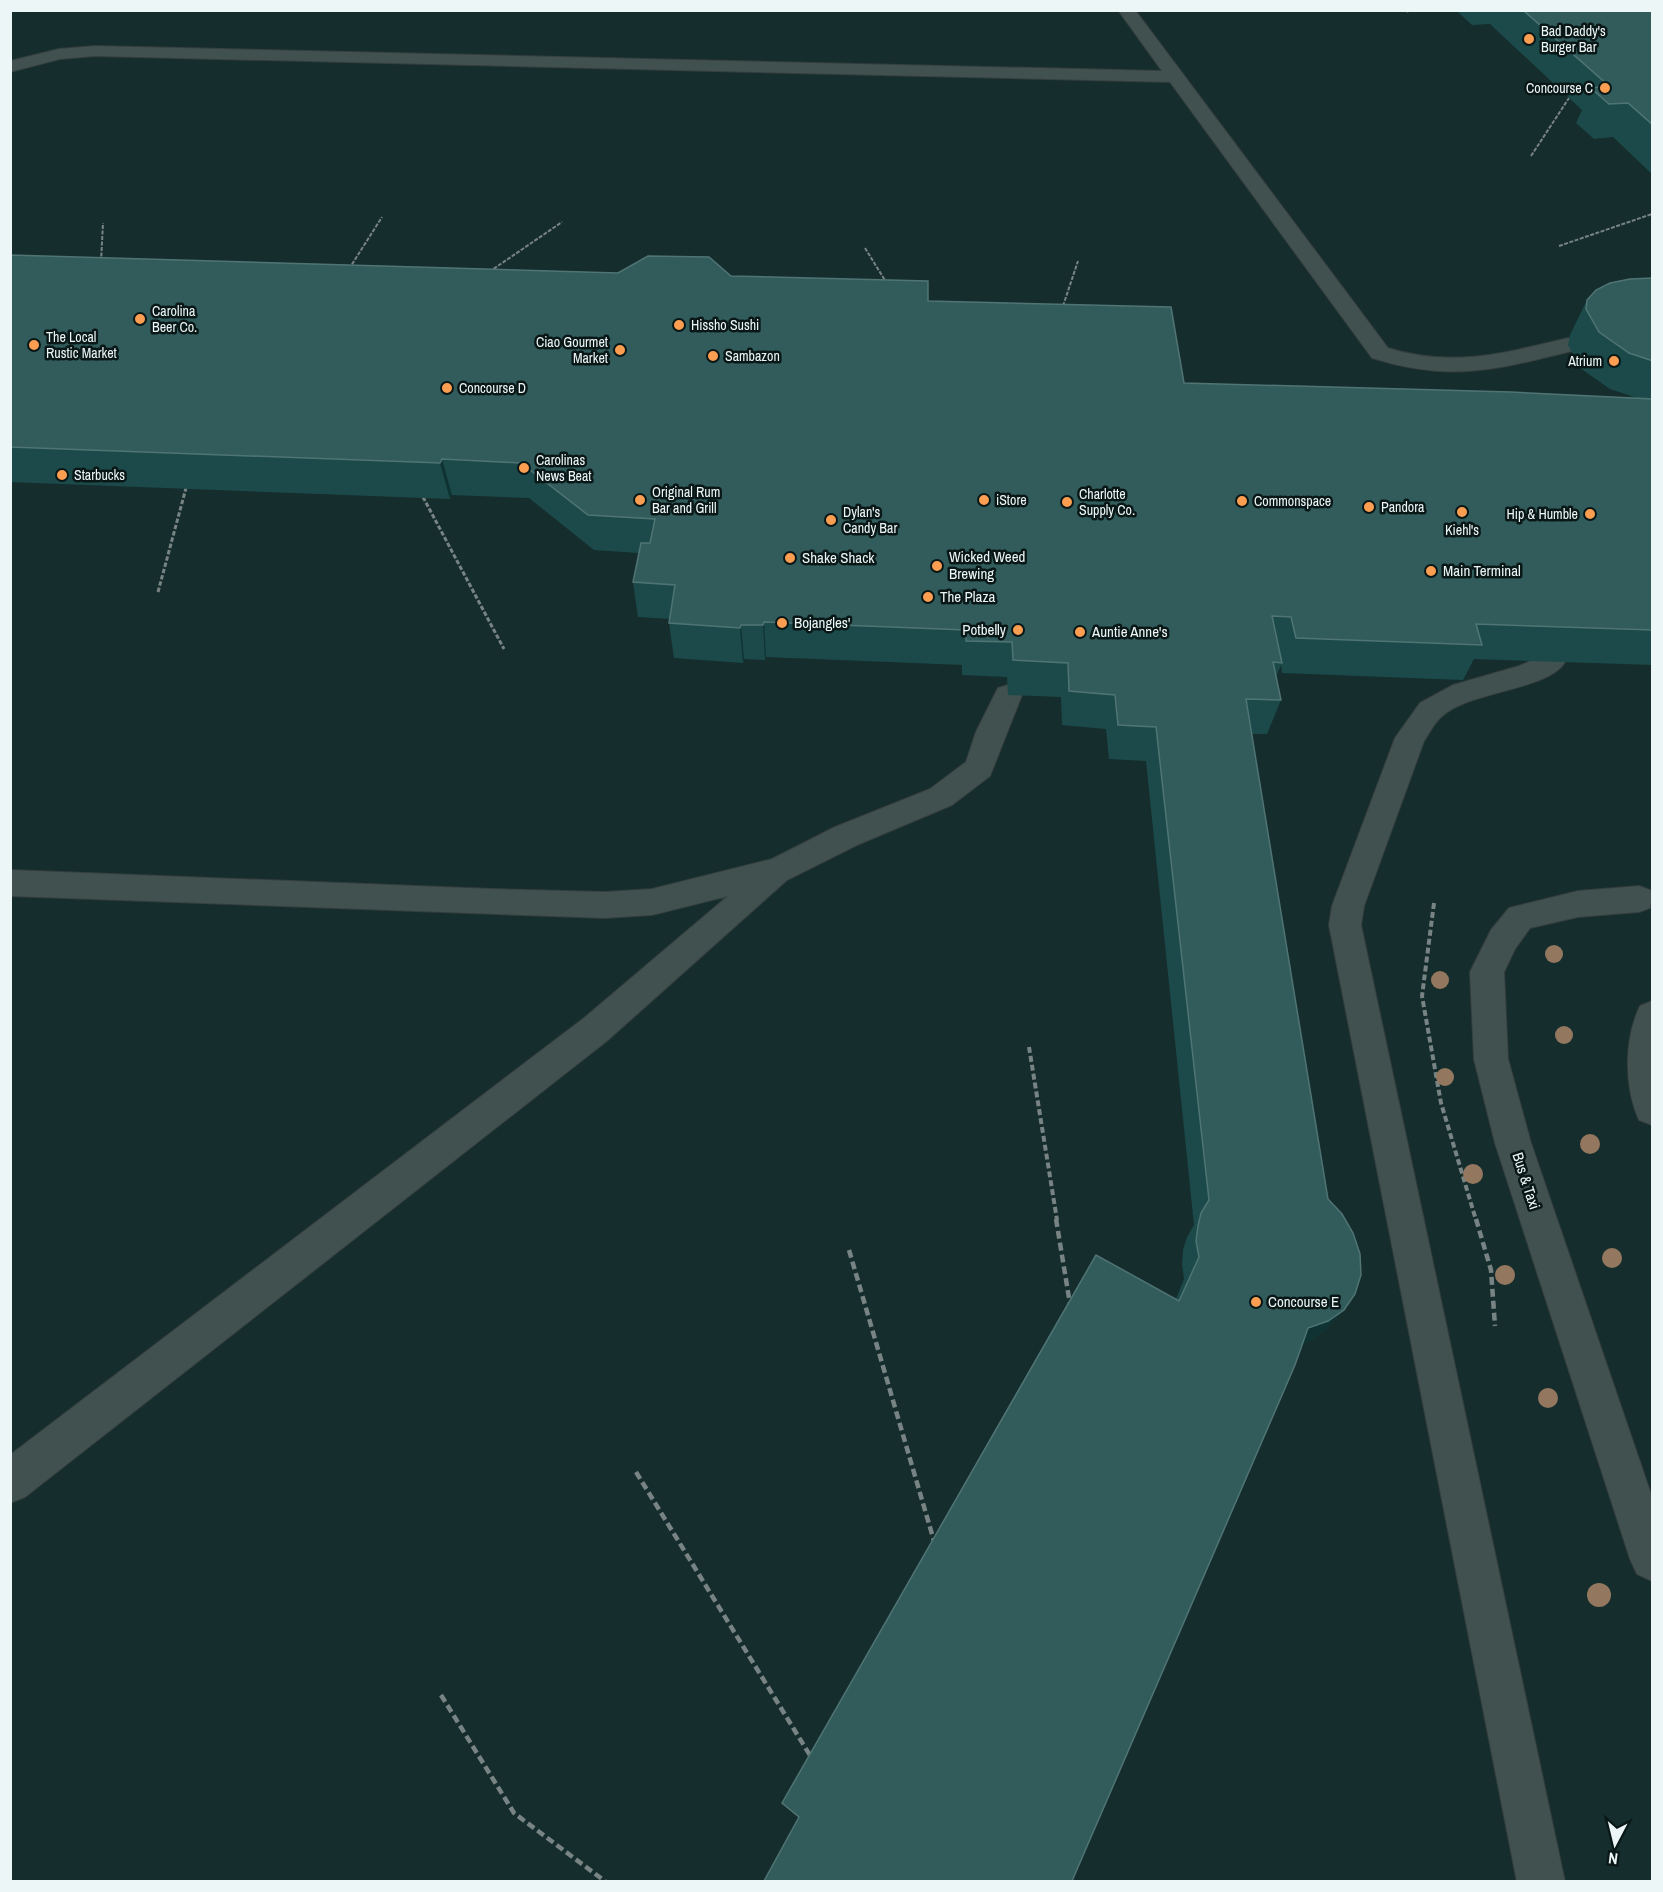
<svg xmlns="http://www.w3.org/2000/svg" width="1663" height="1892" font-family="'Archivo Narrow',sans-serif">
<style>
.built{fill:#162d2d}
.lines{fill:none;stroke-linecap:round;stroke-linejoin:round}
.service-casing{stroke:#353e3e;stroke-width:2}
.path-far3{stroke:#788383;stroke-width:2;stroke-dasharray:4 1.5;stroke-linecap:butt}
.path-far2{stroke:#788383;stroke-width:3;stroke-dasharray:4.5 2;stroke-linecap:butt}
.path-far1{stroke:#788383;stroke-width:4;stroke-dasharray:6 3;stroke-linecap:butt}
.path{stroke:#788383;stroke-width:4.5;stroke-dasharray:8 4;stroke-linecap:butt}
.service{fill:#415150;fill-rule:evenodd}
.tree{fill:#93785f}
.wall{fill:#1c4a4a}
.shaded-wall{fill:#0f3232}
.building{fill:#325c5c;stroke:#507474;stroke-width:1.5}
.poi-dot{fill:#fb9e51;stroke:#091717;stroke-width:2}
.labels{text-anchor:middle;stroke-width:5;stroke-linejoin:round;paint-order:stroke}
.far-poi-label{font-size:14px;fill:#edf6f6;stroke:#091717;text-anchor:start}
.poi-label{font-size:15px;fill:#edf6f6;stroke:#091717;text-anchor:start}
.street-label{font-size:15px;fill:#edf6f6;stroke:#091717}
</style>
<rect width="100%" height="100%" fill="#132121"/>
<path class="built" d="M11 11H1652V1881L11 1882Z"/>
<g class="lines">
<defs>
<path id="service" d="M1118 10H1135L1388 348C1452 368 1505 353 1568 338L1576 340 1579 345 1576 350C1498 369 1451 383 1372 358L1170 82 95 56 60 59 10 72V61L59 49 95 46 1162 71Z
M1551 652 1561 655 1565 662C1548 691 1468 690 1440 718 1433 725 1429 734 1424 741L1364 906 1361 925 1565 1882H1517L1329 925 1332 906 1395 738 1420 703 1453 685 1519 666Z
M1008 685 1018 688 1022 695 990 776 952 805 857 845 787 880 608 1040 25 1497 10 1503V1455L584 1018 728 896 652 915 605 918 10 896V870L492 889 605 892 652 889 772 859 835 827 930 789 966 762 976 732 998 688Z
M1639 886 1650 890 1652 894 1650 908 1639 912 1578 917 1530 928 1515 949 1504 972 1508 1059 1531 1143 1652 1497V1581L1637 1574 1630 1559 1495 1143 1474 1059 1470 972 1491 930 1509 908 1578 891Z
M1652 1001V1125L1639 1120C1624 1087 1624 1039 1640 1006Z"/>
</defs>
<use href="#service" class="service-casing"/>
<path class="path-far3" d="M1407 12 1410 10
M1531 156 1569 98
M1559 246 1652 214
M865 248 886 282
M101 262 103 223
M349 269 382 217
M489 272 562 222
M1063 306 1078 261"/>
<path class="path-far2" d="M1062 308 1063 305
M423 497 504 649
M158 592 186 488"/>
<path class="path-far1" d="M1434 903 1422 996 1441 1103 1476 1220
M1029 1047 1057 1220"/>
<path class="path" d="M1056 1219 1070 1304
M1476 1219 1491 1270 1495 1326
M849 1250 934 1541
M636 1472 811 1757
M441 1695 514 1813 606 1882"/>
<use href="#service" class="service"/>
</g>
<g class="tree">
<circle cx="1554" cy="954" r="9"/>
<circle cx="1440" cy="980" r="9"/>
<circle cx="1564" cy="1035" r="9"/>
<circle cx="1445" cy="1077" r="9"/>
<circle cx="1590" cy="1144" r="10"/>
<circle cx="1473" cy="1174" r="10"/>
<circle cx="1612" cy="1258" r="10"/>
<circle cx="1505" cy="1275" r="10"/>
<circle cx="1548" cy="1398" r="10"/>
<circle cx="1599" cy="1595" r="12"/>
</g>
<path class="wall" d="M1459 10H1652L1653 175 1613 137 1594 139 1576 123 1582 110 1490 24 1472 25 1458 12Z
M10 255 731 276 928 301 1184 383 1637 398 1610 389 1580 368 1568 345 1570 335 1587 300 1653 278V665L1474 659 1463 680 1282 673 1281 665 1276 677 1281 700 1267 734H1251L1344 1310 1324 1331 1307 1342 1302 1344 1295 1365 1176 1299 1184 1279 1182 1264 1183 1250 1187 1237 1194 1225 1146 761 1109 759 1106 729 1062 725 1061 697 1008 695 1007 677 962 675V665L766 657 765 660 744 659 743 663 674 658 669 623 670 619 638 617 633 582 639 553 594 550 529 498 452 495 450 499 10 482Z"/>
<path class="shaded-wall" d="M442 459 452 495 450 499 440 463Z
M764 622 766 657 765 660 763 625Z
M741 625 744 659 743 663 740 628Z
M1344 1310 1324 1331 1307 1342 1289 1348 1308 1328Z"/>
<path class="building" d="M1523 10 1653 11V125L1628 103 1609 104 1591 88 1609 86Z
M10 255 618 273 648 256 709 257 731 276 928 281V301L1171 307 1184 383 1511 392 1653 399V630L1476 624 1482 645 1296 638 1291 617 1272 616 1282 663 1273 662 1281 700 1246 699 1328 1199 1342 1214 1353 1233 1360 1254 1361 1275 1355 1294 1344 1310 1328 1321 1308 1328 1295 1365 1072 1881H764L799 1817 782 1803 1096 1255 1179 1301 1199 1257 1196 1241 1198 1226 1201 1213 1209 1200 1156 727 1118 725 1115 695 1069 691 1068 663 1013 660 1012 642 966 641V630L764 622 763 625H741L740 628 669 623 675 585 633 582 641 543H650L655 519 588 515 521 463 442 459 440 463 10 447Z
M1653 278V361L1629 353 1599 332 1586 309 1587 300 1596 290 1610 283 1630 279Z"/>
<g class="poi-dot">
<circle cx="1529" cy="39" r="6"/>
<circle cx="1605" cy="88" r="6"/>
<circle cx="140" cy="319" r="6"/>
<circle cx="679" cy="325" r="6"/>
<circle cx="34" cy="345" r="6"/>
<circle cx="620" cy="350" r="6"/>
<circle cx="713" cy="356" r="6"/>
<circle cx="1614" cy="361" r="6"/>
<circle cx="447" cy="388" r="6"/>
<circle cx="524" cy="468" r="6"/>
<circle cx="62" cy="475" r="6"/>
<circle cx="640" cy="500" r="6"/>
<circle cx="984" cy="500" r="6"/>
<circle cx="1242" cy="501" r="6"/>
<circle cx="1067" cy="502" r="6"/>
<circle cx="1369" cy="507" r="6"/>
<circle cx="1462" cy="512" r="6"/>
<circle cx="1590" cy="514" r="6"/>
<circle cx="831" cy="520" r="6"/>
<circle cx="790" cy="558" r="6"/>
<circle cx="937" cy="566" r="6"/>
<circle cx="1431" cy="571" r="6"/>
<circle cx="928" cy="597" r="6"/>
<circle cx="782" cy="623" r="6"/>
<circle cx="1018" cy="630" r="6"/>
<circle cx="1080" cy="632" r="6"/>
<circle cx="1256" cy="1302" r="6"/>
</g>
<g class="labels">
<g class="far-poi-label">
<text x="1541" y="36">Bad Daddy's<tspan x="1541" dy="16">Burger Bar</tspan></text>
<text x="1593" y="93" text-anchor="end">Concourse C</text>
<text x="152" y="316">Carolina<tspan x="152" dy="16">Beer Co.</tspan></text>
<text x="691" y="330">Hissho Sushi</text>
<text x="46" y="342">The Local<tspan x="46" dy="16">Rustic Market</tspan></text>
<text x="608" y="347" text-anchor="end">Ciao Gourmet<tspan x="608" dy="16">Market</tspan></text>
<text x="725" y="361">Sambazon</text>
<text x="1602" y="366" text-anchor="end">Atrium</text>
<text x="459" y="393">Concourse D</text>
<text x="536" y="465">Carolinas<tspan x="536" dy="16">News Beat</tspan></text>
<text x="74" y="480">Starbucks</text>
<text x="652" y="497">Original Rum<tspan x="652" dy="16">Bar and Grill</tspan></text>
<text x="1079" y="499">Charlotte<tspan x="1079" dy="16">Supply Co.</tspan></text>
<text x="996" y="505">iStore</text>
<text x="1254" y="506">Commonspace</text>
<text x="1381" y="512">Pandora</text>
<text x="843" y="517">Dylan's<tspan x="843" dy="16">Candy Bar</tspan></text>
<text x="1578" y="519" text-anchor="end">Hip &amp; Humble</text>
<text x="1462" y="535" text-anchor="middle">Kiehl's</text>
</g>
<g class="poi-label">
<text x="949" y="562">Wicked Weed<tspan x="949" dy="17">Brewing</tspan></text>
<text x="802" y="563">Shake Shack</text>
<text x="1443" y="576">Main Terminal</text>
<text x="940" y="602">The Plaza</text>
<text x="794" y="628">Bojangles'</text>
<text x="1006" y="635" text-anchor="end">Potbelly</text>
<text x="1092" y="637">Auntie Anne's</text>
<text x="1268" y="1307">Concourse E</text>
</g>
<g class="street-label">
<text transform="translate(1526 1181) rotate(72)" y="5">Bus &amp; Taxi</text>
</g>
</g>
<rect width="1663" height="1892" fill="none" stroke="#edf6f6" stroke-width="24"/>
<g transform="translate(1615 1844) rotate(187)" stroke="#091717" stroke-width="4.5" paint-order="stroke">
<path d="M0-4.5L10 22L0 15L-10 22Z" fill="#edf6f6"/>
<text y="-9" font-size="16" font-weight="bold" text-anchor="middle" fill="#edf6f6">N</text>
</g>
</svg>
